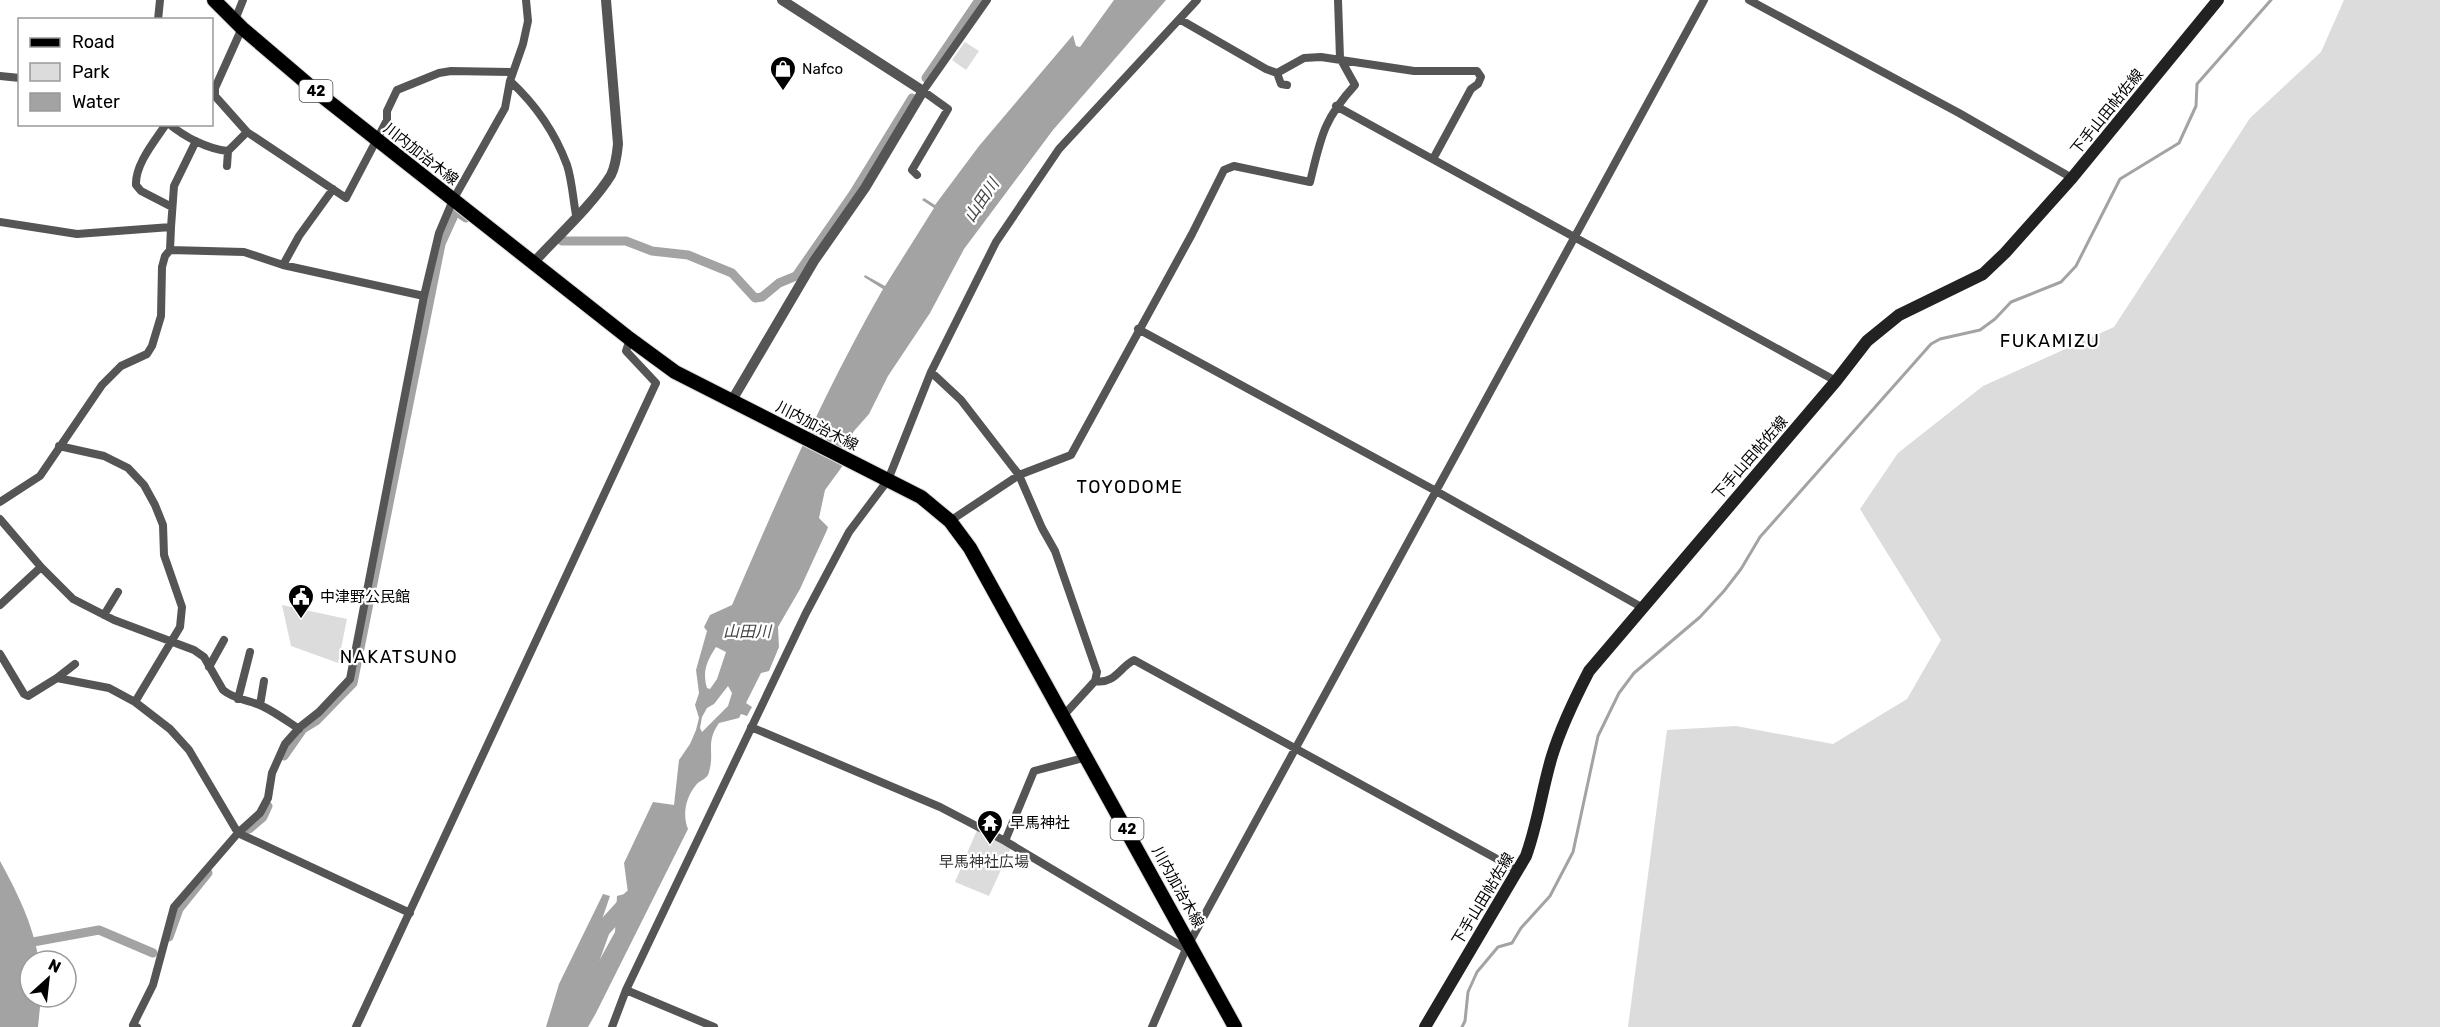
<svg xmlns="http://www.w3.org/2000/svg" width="2440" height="1027" font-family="Rubik,'Noto Sans JP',sans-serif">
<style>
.green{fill:#dcdcdc}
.water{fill:#a3a3a3;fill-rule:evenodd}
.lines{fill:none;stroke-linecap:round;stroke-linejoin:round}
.stream{stroke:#a3a3a3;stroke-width:3}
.canal{stroke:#a3a3a3;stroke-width:9}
.river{stroke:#a3a3a3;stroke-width:16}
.primary-casing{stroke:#dbdbdb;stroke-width:16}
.minor{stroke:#555;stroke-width:8}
.tertiary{stroke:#555;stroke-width:10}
.secondary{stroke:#222;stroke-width:12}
.primary{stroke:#000;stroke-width:14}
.labels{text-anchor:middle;stroke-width:4.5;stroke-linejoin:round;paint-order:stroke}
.shield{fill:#fff;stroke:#4c4c4c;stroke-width:1.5}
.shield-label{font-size:14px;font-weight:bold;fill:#000}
.poi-label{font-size:15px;fill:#000;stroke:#fff;text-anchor:start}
.street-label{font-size:15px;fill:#000;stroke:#fff}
.park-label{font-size:15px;fill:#333;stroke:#fff}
.water-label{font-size:16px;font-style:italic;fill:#444;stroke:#fff}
.quarter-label{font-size:18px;letter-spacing:1.5px;fill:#000;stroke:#fff}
</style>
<rect width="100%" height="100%" fill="#fff"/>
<path class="green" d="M2344 0H2440V1027H1628L1667 730 1736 726 1833 744 1907 699 1941 640 1860 509 1898 453 1983 386 2114 327 2250 118 2321 52Z
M965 42 979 51 966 70 952 60Z
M282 605 347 619 338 663 291 646Z
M977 830 1011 848 989 896 955 882Z"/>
<path class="water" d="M1114 0H1166L1053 130 964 249 930 313 888 376 869 414 854 431 847 443 844 464 825 490 819 518 828 527 827 530 800 589 778 627 779 647 769 671 761 673 746 703 752 707 747 716 741 714 739 718 719 723C705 743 715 752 709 772 708 779 700 780 696 785 686 797 682 814 688 829L596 1013 588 1027H546L559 984 603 894 610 896 584 972 585 979 599 961 615 932 617 896 628 893 624 863 653 802 674 805 679 760 690 744 696 730 699 718 695 705 699 693 696 670 707 631 704 627 710 615 732 605C779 496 824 392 883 289L864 277 865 275 885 286 934 208 922 200 924 198 935 205 979 146 1073 35 1076 46 1080 47ZM716 647 726 652 717 679 710 689 707 688C702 671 707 661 716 647ZM728 686 732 693 728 706 702 732 700 728 702 717 707 708 714 704Z
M0 861C18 894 33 924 39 961H30V997H41L38 1027H0Z"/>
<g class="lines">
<path class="stream" d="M1462 1027 1465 1021 1468 992 1477 972 1498 947 1512 943 1521 928 1550 896 1573 852 1598 736 1619 693 1634 673 1700 617 1724 591 1741 569 1760 537 1931 344 1940 339 1980 330 1995 319 2011 302 2061 282 2076 266 2120 179 2179 143 2196 106 2197 84 2271 0"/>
<path class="canal" d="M926 78 979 0
M562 241H626L652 251 688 255 732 273 755 298 762 297 779 283 796 276 853 194 912 98
M284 756 303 729 316 721 353 683 441 244 456 211 466 218
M249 829 263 817 268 806
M169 937 179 909 208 873
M30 947 33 942 99 930 153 953"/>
<path class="river" d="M567 1027 602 930 631 898"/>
<defs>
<path id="primary" d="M214 0 242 28 323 97 630 339 675 372 921 497 950 521 970 548 1235 1027"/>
</defs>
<use href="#primary" class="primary-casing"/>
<path class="minor" d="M1749 0 1959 113 2072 178
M158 20 160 0
M235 20 243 0
M1181 20 1266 69 1277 73 1304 58 1321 57 1414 71H1477L1481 77 1478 84 1471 89 1433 159
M242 28 215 88V96L247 132 346 198 387 120V111L397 90 439 73 451 71 513 72
M1277 73 1281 84 1287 85
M0 76 20 78
M510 81C535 104 555 133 567 165 572 180 573 199 576 215
M1336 106 1836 381
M166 124C155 141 135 164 136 185L141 191 172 207
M169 124C185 137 207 149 228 151L247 132
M227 166 228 151
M917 175 912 170 948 109 923 91 987 0
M0 222 77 234 171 227 170 250 165 256 162 267 161 316 152 346 147 354 121 366 102 385 40 476 0 502
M171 227 174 186 196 141
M170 250 244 252 283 265 424 296
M283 265 299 236 333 189
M1138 329 1436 491 1643 608
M931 372 961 400 1019 475 1042 528 1055 551 1097 672 1095 681 1063 716
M0 519 41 567 0 605
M950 521 1019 475 1071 455 1192 234 1224 170 1234 166 1310 182C1321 137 1323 120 1355 85L1340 58 1338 0
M41 567 73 599 114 620 194 650 204 657 223 690C235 700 249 700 262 706 275 712 287 721 299 729
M104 615 118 592
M0 654 24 694 28 696 57 678 109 688 135 702 180 627 182 607 164 555 163 525 155 505 144 485 128 468 104 456 59 446
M209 667 224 640
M57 678 75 664
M1095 681C1114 685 1120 667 1134 660L1519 871
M238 699 250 652
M135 702 170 729 189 750 238 833 410 913
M260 705 264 681
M751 727 940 807 1005 841 1186 949
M1005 841 1034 771 1087 757
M626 990 714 1027
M137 1027 133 1025 153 985 174 907 238 833 260 813 268 798 272 773 285 744 300 727 319 712 350 679 424 296 439 233 453 200 505 108 510 81 523 44 528 21 526 0
M356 1027 656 383 626 351 630 339
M612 1027 626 990 806 613 849 532 888 480 931 372 996 242 1059 149 1197 0
M1152 1027 1186 949 1704 0"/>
<path class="tertiary" d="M534 262C557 237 594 203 611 175 616 165 617 154 618 144L606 0
M731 402 814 261 865 188 923 91 782 0"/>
<path class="secondary" d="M1425 1027 1526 856C1538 823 1542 789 1552 756 1561 727 1575 698 1589 671L1836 381 1867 341 1899 315 1983 274 2005 253 2072 178 2218 0"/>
<use href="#primary" class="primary"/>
</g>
<defs>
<symbol id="shop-pin" viewBox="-11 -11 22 30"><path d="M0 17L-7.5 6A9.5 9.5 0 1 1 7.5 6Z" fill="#000" stroke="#fff"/><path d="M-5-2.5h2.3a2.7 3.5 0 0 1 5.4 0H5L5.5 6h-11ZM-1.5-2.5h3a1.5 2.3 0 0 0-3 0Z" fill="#fff"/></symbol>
<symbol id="civic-pin" viewBox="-11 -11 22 30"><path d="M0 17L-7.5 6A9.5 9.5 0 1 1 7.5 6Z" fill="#000" stroke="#fff"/><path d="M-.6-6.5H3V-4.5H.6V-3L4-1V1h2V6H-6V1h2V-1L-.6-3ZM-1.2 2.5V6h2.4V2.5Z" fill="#fff"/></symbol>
<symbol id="temple-pin" viewBox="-11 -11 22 30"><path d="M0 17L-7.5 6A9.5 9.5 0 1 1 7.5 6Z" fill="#000" stroke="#fff"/><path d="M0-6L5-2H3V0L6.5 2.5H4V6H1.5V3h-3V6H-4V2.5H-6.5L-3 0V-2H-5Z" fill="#fff"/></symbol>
</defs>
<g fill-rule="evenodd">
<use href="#shop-pin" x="768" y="54" width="30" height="40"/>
<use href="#civic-pin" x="286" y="582" width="30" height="40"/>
<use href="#temple-pin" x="975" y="808" width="30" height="40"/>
</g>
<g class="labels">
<g class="shield">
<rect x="299.5" y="80" width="33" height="22" rx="4.5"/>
<rect x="1110.5" y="818" width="33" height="22" rx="4.5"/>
</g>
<g class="shield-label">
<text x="316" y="96">42</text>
<text x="1127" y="834">42</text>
</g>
<g class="poi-label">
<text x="802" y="74">Nafco</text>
<text x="320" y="602">中津野公民館</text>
<text x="1010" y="828">早馬神社</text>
</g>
<g class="street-label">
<text transform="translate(2107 112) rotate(-51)" y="5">下手山田帖佐線</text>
<text transform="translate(421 154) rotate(38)" y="5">川内加治木線</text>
<text transform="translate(817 426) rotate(27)" y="5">川内加治木線</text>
<text transform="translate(1750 458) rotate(-49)" y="5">下手山田帖佐線</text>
<text transform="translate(1178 887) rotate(61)" y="5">川内加治木線</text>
<text transform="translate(1483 899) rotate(-59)" y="5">下手山田帖佐線</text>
</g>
<g class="park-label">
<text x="984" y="867">早馬神社広場</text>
</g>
<g class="water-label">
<text transform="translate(981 200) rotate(-56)" y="6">山田川</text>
<text x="747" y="637">山田川</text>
</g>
<g class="quarter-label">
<text x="2050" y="347">FUKAMIZU</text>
<text x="1130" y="493">TOYODOME</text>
<text x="399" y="663">NAKATSUNO</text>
</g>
</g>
<rect x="18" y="18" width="195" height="108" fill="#ffffff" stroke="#999999" stroke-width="1.5"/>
<rect x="30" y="38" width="30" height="9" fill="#000000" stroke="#999999" stroke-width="1.5"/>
<text x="72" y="48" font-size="18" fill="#000000">Road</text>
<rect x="30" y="63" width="30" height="18" fill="#dcdcdc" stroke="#999999" stroke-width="1.5"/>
<text x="72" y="78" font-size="18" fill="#000000">Park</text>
<rect x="30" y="93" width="30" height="18" fill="#a3a3a3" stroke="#999999" stroke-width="1.5"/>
<text x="72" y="108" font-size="18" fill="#000000">Water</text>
<g transform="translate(48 979) rotate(27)"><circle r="28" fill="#ffffff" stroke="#999999" stroke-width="1.5"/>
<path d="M0-4.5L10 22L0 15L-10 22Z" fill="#000000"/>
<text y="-9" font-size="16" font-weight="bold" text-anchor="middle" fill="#000000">N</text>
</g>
</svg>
